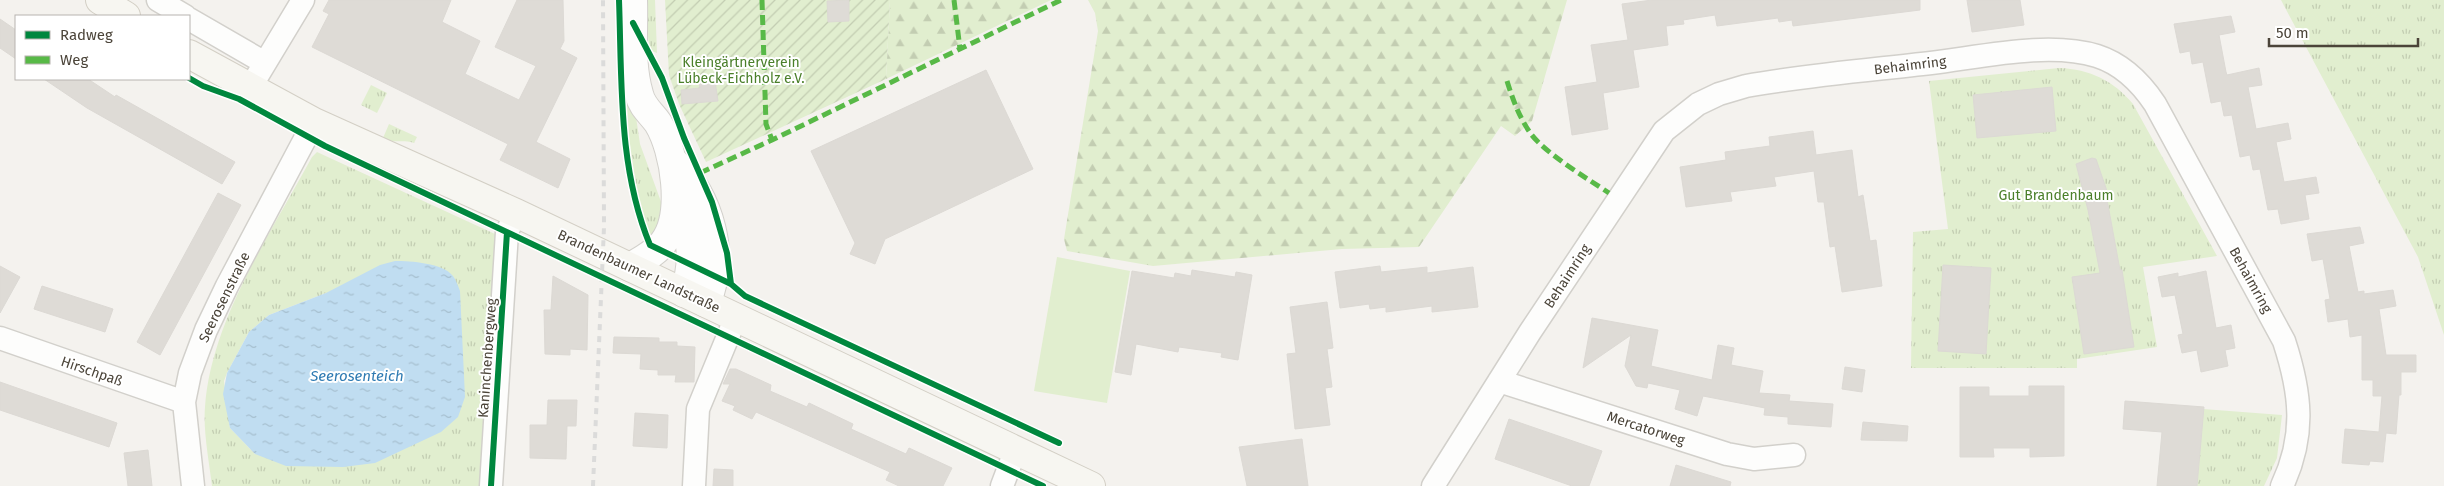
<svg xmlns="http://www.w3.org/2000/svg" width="2444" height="486" font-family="'Fira Sans',sans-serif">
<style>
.grass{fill:url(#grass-tufts);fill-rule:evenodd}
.forest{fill:url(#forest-firs)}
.garden{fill:url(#garden-furrows)}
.pitch{fill:#e1eecf}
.water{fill:url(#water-ripples)}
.building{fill:#dedbd6;stroke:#dcd9d4}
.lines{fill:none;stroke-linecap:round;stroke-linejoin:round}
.minor-casing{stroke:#d2d0cb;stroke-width:25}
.tertiary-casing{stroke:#d2d0cb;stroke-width:30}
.secondary-casing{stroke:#d3cfc5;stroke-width:30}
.minor{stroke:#fdfdfc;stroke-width:22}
.tertiary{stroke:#fdfdfc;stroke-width:28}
.secondary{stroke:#f7f6f1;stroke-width:28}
.rail{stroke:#dbdbda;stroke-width:4;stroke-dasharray:6 6;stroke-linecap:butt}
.quiet{stroke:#58b947;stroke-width:5;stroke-dasharray:10 5;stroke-linecap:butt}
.cycleway-casing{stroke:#fff;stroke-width:9}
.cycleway{stroke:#00873e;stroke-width:6}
.labels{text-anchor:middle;stroke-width:4;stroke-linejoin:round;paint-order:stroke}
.park-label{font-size:14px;fill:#4a7f2a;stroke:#fff}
.street-label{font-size:14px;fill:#4b4439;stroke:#fff}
.water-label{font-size:15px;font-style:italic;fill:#2e7ab2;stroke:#fff}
</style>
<defs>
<pattern id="grass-tufts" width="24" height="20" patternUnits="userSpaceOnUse" patternTransform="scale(1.25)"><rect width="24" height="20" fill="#e1eecf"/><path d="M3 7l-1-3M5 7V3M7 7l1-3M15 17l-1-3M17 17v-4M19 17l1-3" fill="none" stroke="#c3cdb2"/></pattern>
<pattern id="forest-firs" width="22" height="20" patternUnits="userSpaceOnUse" patternTransform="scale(1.25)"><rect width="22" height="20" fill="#e1eecf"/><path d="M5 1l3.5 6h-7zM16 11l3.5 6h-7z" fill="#c3cdb2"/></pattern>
<pattern id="garden-furrows" width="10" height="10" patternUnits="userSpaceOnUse" patternTransform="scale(1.25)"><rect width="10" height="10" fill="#e1eecf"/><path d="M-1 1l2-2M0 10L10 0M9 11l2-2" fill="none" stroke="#c3cdb2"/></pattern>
<pattern id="water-ripples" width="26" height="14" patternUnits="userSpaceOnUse" patternTransform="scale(1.25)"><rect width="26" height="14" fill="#c0ddf1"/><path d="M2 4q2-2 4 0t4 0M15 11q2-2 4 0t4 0" fill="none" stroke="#a6bfcf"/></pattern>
</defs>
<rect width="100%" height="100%" fill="#f4f2ee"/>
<path class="grass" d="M643 0H655L657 53 652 51 649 44Z
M2281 0H2444V335L2418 257Z
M2059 68C2090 69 2114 81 2133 104L2217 256 2143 267 2157 347 2077 359V368H1911L1913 232 1948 229 1929 81Z
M371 85 387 93 377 113 361 105Z
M625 95 636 117 640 144 664 210 654 243C633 206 628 138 625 95Z
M389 124 417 137 414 143C403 139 394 144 383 138Z
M317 152 495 234 480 486H212C209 461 203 431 205 407 211 320 271 233 312 157ZM326 293 255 454 230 428 224 381 227 373 249 332 269 315Z
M2203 409 2282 415 2277 458 2264 486H2197Z"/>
<path class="forest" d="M890 0H1051L886 79Z
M1088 0H1567L1532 121 1515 136 1501 126 1419 247 1342 249 1153 266 1067 251 1064 239 1098 31 1095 13Z"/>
<path class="garden" d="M665 0H890L886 79 706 162 679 104 669 75Z"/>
<path class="pitch" d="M1057 257 1130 271 1107 403 1034 391Z"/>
<path class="water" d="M395 261C411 261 443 263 453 276 456 280 458 286 460 291L465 397 458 417 441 432 375 463 343 467 286 466 255 454 230 428 223 394 227 373 249 332 269 315 326 293 380 265Z"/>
<path class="building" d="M329 0H451L442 22 480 41 465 74 519 100 536 66 495 47 517 0H563L564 41 560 49 577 58 536 142 570 159 558 188 500 160 508 144 312 47 329 14 323 11Z
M849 0V21L828 22 827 1Z
M1652 0H1920V10L1793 26 1792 20 1779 22 1778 18 1717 26 1715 15 1683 20 1684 24 1666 26 1668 45 1633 50 1639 87 1603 93 1608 129 1572 135 1565 87 1597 82 1591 45 1628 40 1622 4Z
M1967 0H2020L2024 25 1972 32Z
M2231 16 2235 32 2219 35 2226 72 2227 75 2259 68 2262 85 2248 87 2256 129 2288 123 2291 139 2276 142 2284 182 2316 177 2319 193 2305 195 2309 219 2281 224 2278 209 2268 210 2260 169 2253 170 2250 155 2240 157 2232 115 2224 116 2221 101 2211 103 2203 62 2192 64 2190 51 2180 53 2174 24Z
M0 19 16 30V59L0 48Z
M986 70 1033 169 885 239 875 264 850 254 855 243 811 151Z
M44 79H88L115 97 116 95 235 162 222 184 87 108Z
M715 81 718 101 682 104 681 90 700 88 699 83Z
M2052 87 2056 131 1977 138 1973 95Z
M1813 131 1816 155 1852 150 1858 197 1863 195 1870 241 1876 240 1882 286 1842 292 1835 246 1830 247 1824 202H1818L1814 171 1774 177 1776 186 1730 192 1732 201 1686 207 1680 167 1726 160 1725 152 1770 146 1769 137Z
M2092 158 2096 159 2108 194H2106L2120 270H2122L2134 347 2084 354 2072 277 2100 273 2088 210 2076 164Z
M218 193 241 205 160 355 137 342Z
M2360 227 2364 243 2349 246 2358 292 2364 291V294L2393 290 2396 306 2379 309 2386 355H2416V372H2401V395H2399L2396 434 2386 433 2383 462 2370 461 2369 465 2342 463 2345 429 2379 432 2382 396H2373V380H2362V335L2350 337 2348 319 2328 322 2325 300 2330 299 2323 259 2312 261 2307 234Z
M1943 265 1991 268 1986 354 1938 351Z
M0 266 20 277 0 313Z
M1380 266 1381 272 1427 267V273L1473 267 1478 307 1432 312V306L1386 312V307L1370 309 1369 304 1340 308 1335 272Z
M1192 270 1235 277 1236 272 1252 275 1238 360 1221 357 1222 353 1179 347 1178 352 1136 344 1131 375 1115 372 1132 271 1174 278 1175 273 1191 276Z
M2206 271 2216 328 2231 325 2235 348 2225 350 2228 366 2201 372 2197 350 2182 353 2178 335 2183 334 2175 295 2162 297 2158 277 2178 273V277Z
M553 276 588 295 587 350 570 349V355L545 354 544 310H551Z
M42 286 113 309 105 332 34 309Z
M1327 302 1333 348 1327 349 1332 387 1325 388 1330 425 1295 429 1287 354 1296 353 1290 307Z
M1592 318 1658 330 1651 366 1712 380 1718 345 1734 348 1731 365 1763 371 1759 393 1790 395 1789 401 1833 404 1831 427 1788 424V417L1764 415 1765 408 1703 396 1697 416 1675 409 1680 390 1648 383 1647 388 1636 386 1625 366 1631 335 1583 368Z
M614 337 659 338V342H677V346L695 347 694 382H675L676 375H658V370L640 369 641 354 613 353Z
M1845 367 1865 370 1862 392 1842 389Z
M730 369H736L771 385 770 391 807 407 809 403 853 424 851 429 906 454 909 448 952 468 943 486H899L886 480 890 472 756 412 752 419 733 410 735 406 722 401 730 384H723Z
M0 382 117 423 109 447 0 410Z
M2029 386H2064V456L2030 457V448H1993L1994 457H1960V387H1989V396H2029Z
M548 400H577L576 426H567L566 459 530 458V425H547Z
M2125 401 2204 407 2197 486H2157L2162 432 2123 429Z
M635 413 668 415 667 448 633 446Z
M1509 419 1602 451 1589 486H1572L1495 459Z
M1863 422 1908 426 1907 441 1861 440Z
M1302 439 1308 486H1247L1239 447Z
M148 450 152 486H128L124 453Z
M1676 465 1731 482 1730 486H1670Z
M714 469 733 470V486H713Z"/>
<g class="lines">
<defs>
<path id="minor" d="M158 0 185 16
M189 19 265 63
M250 88 303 0
M0 338 184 402
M1499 381 1727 454 1754 459 1794 455
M193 486 184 402 190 373 206 330 227 286 314 122
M491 486 507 232 516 213
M694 486 698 409 736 317
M1002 486 1016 449
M1433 486 1530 332 1664 131 1698 104 1719 94 1746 86C1807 75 1870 70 1931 63 1981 57 2049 41 2097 56 2122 64 2141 83 2155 104L2284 341C2301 393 2306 435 2282 486"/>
<path id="tertiary" d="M674 162C710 197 727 256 706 303
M679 200C689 235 697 257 684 293
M630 267C642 260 654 254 663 243 685 215 675 151 658 123 651 113 642 107 639 94 630 63 634 33 633 0"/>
<path id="secondary" d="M100 0 126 16
M189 54 314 122 516 213 1091 486"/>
</defs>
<use href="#minor" class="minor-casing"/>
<use href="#tertiary" class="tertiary-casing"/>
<use href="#secondary" class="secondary-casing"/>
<use href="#minor" class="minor"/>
<use href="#tertiary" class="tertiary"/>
<use href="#secondary" class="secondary"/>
<path class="rail" d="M593 486 604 227 603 0"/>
<path class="quiet" d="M762 0 766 124 772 140
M954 0 960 49
M1507 81C1513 100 1519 117 1531 134 1545 153 1588 179 1609 193
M700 173 772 140 1061 0"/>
<defs>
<path id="cycleway" d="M619 0C622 82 618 168 650 245L731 284 745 296 1059 443
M633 23 662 78 684 138 712 202 727 253 731 284
M189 78 203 86 239 99 325 146 1043 486
M491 486 507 232"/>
</defs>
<use href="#cycleway" class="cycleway-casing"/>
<use href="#cycleway" class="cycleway"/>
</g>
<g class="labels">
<g class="park-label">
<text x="741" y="67">Kleingärtnerverein<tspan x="741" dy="16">Lübeck-Eichholz e.V.</tspan></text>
<text x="2056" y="200">Gut Brandenbaum</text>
</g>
<g class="street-label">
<text transform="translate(1910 65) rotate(-7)" y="5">Behaimring</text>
<text transform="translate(639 271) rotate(25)" y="5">Brandenbaumer Landstraße</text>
<text transform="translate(1567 276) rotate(-57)" y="5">Behaimring</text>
<text transform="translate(2251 280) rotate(61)" y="5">Behaimring</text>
<text transform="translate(224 297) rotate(-64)" y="5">Seerosenstraße</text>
<text transform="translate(487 358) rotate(-86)" y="5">Kaninchenbergweg</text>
<text transform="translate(92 371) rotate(19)" y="5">Hirschpaß</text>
<text transform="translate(1646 428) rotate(18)" y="5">Mercatorweg</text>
</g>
<g class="water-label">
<text x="357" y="381">Seerosenteich</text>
</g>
</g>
<rect x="15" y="15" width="175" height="65" fill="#ffffff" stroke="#b7b4b0"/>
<rect x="25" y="31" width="25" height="8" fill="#00873e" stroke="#b7b4b0"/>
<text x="60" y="40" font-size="15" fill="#4b4439">Radweg</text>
<rect x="25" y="56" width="25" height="8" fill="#58b947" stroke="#b7b4b0"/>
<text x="60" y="65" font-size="15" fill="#4b4439">Weg</text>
<path d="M2269 38v8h149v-8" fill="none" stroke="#4b4439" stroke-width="2.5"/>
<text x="2276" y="38" font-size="15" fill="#4b4439" stroke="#ffffff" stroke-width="4" paint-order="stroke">50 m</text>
</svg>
